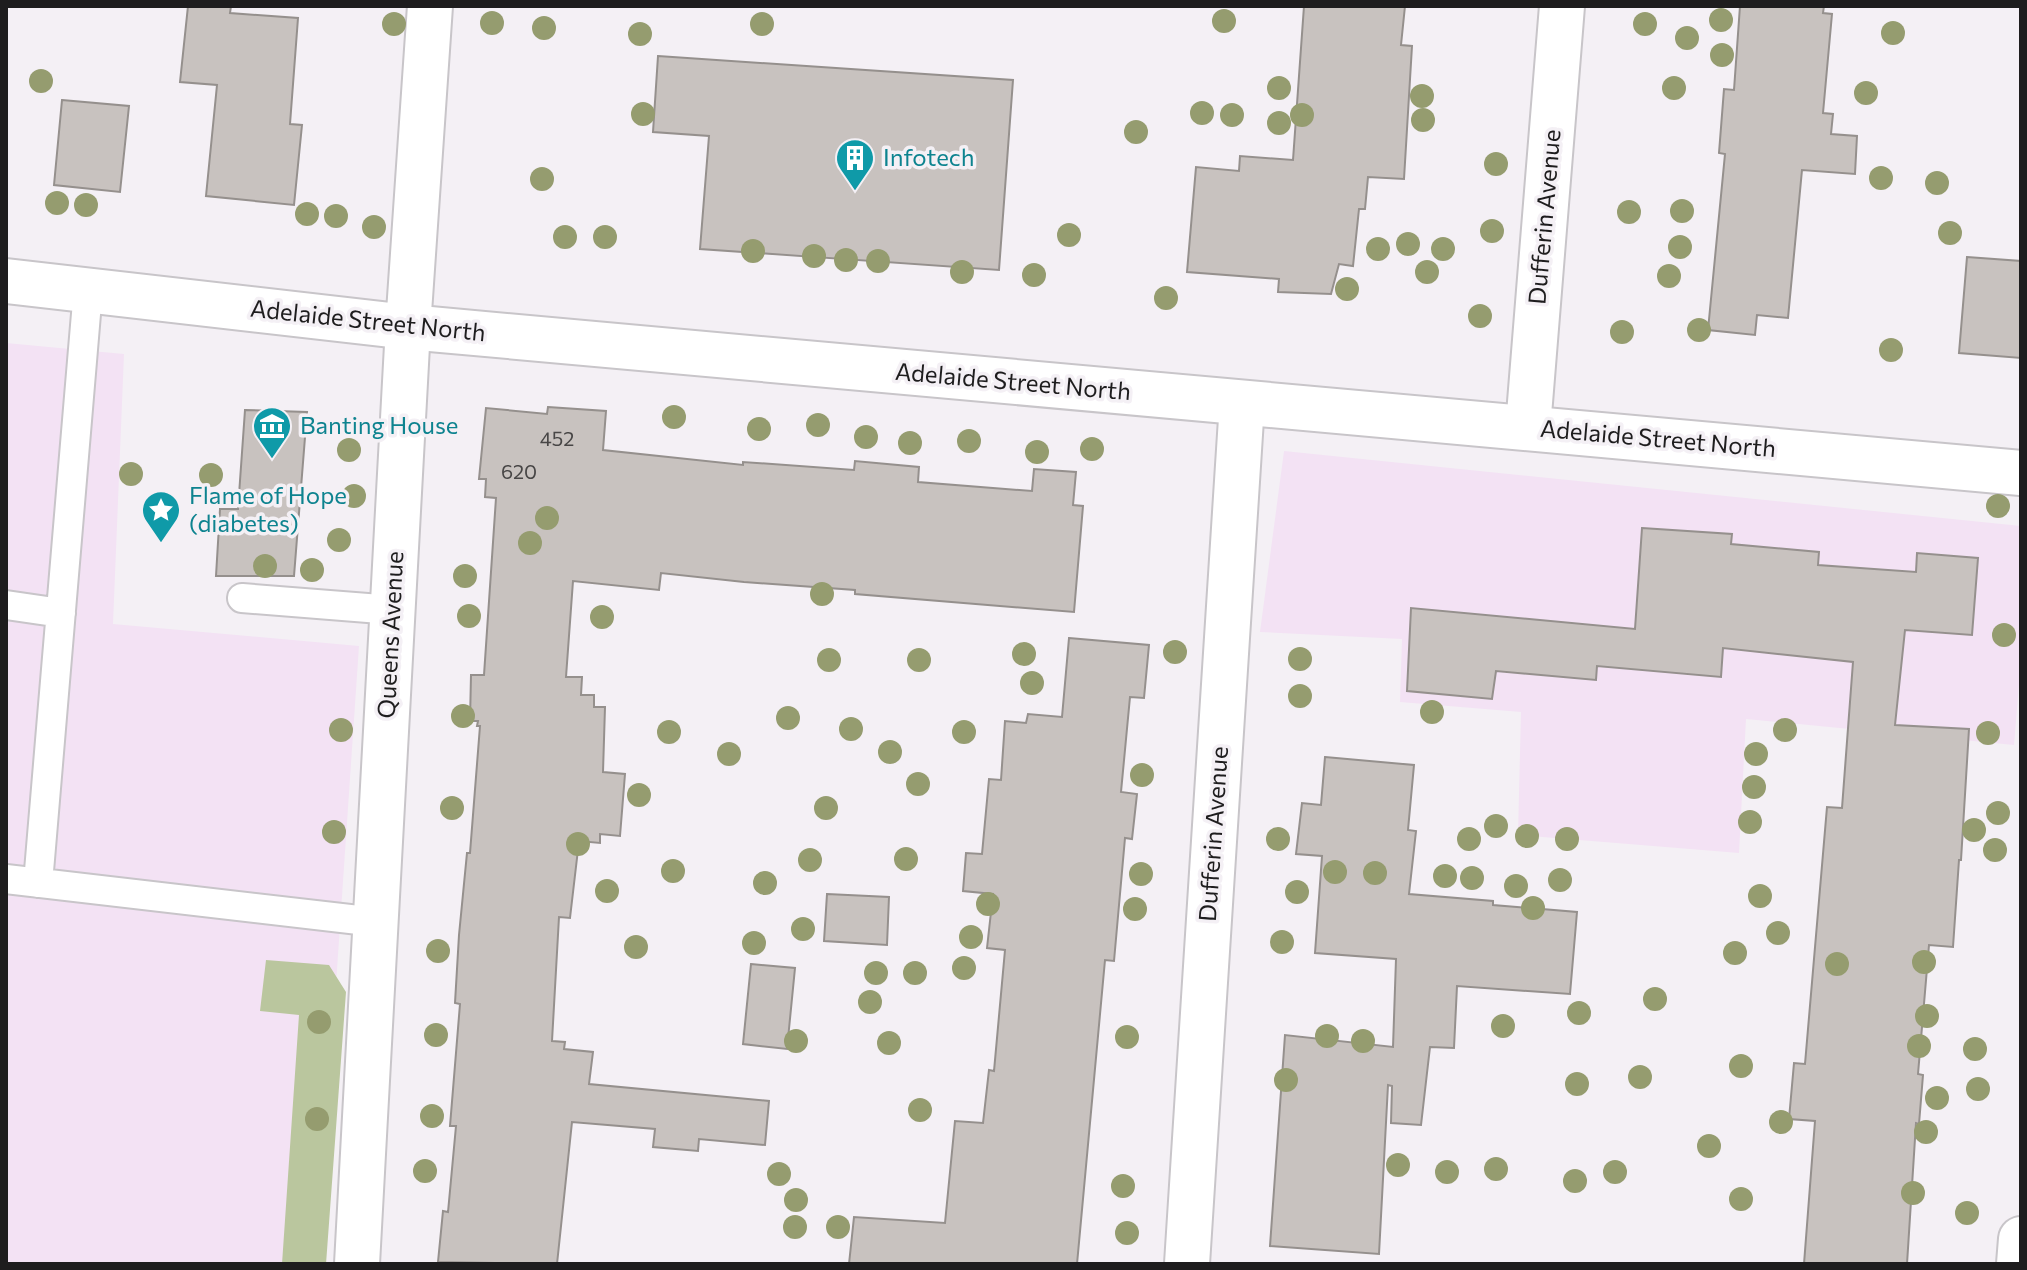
<svg xmlns="http://www.w3.org/2000/svg" width="2027" height="1270" font-family="Commissioner,sans-serif">
<style>
.commercial{fill:#f3e2f4}
.green{fill:#bac69e}
.building{fill:#c8c2bf;stroke:#95908d;stroke-width:2}
.lines{fill:none;stroke-linecap:round;stroke-linejoin:round}
.service-casing{stroke:#c8c5c9;stroke-width:32}
.minor-casing{stroke:#c8c5c9;stroke-width:48}
.tertiary-casing{stroke:#c8c5c9;stroke-width:48}
.secondary-casing{stroke:#c8c5c9;stroke-width:48}
.service{stroke:#fff;stroke-width:28}
.minor{stroke:#fff;stroke-width:44}
.tertiary{stroke:#fff;stroke-width:44}
.secondary{stroke:#fff;stroke-width:44}
.tree{fill:#959c6f}
.labels{text-anchor:middle;stroke-width:7;stroke-linejoin:round;paint-order:stroke}
.number-label{font-size:20px;fill:#484646}
.culture-label{font-size:24px;fill:#0d838f;stroke:#f4f0f5;text-anchor:start}
.street-label{font-size:24px;fill:#1e1d1e;stroke:#f4f0f5}
</style>
<rect width="100%" height="100%" fill="#f4f0f5"/>
<path class="commercial" d="M6 343 124 354 113 624 359 646 317 1264H6Z
M1284 451 2021 526V660L2014 745 1746 719 1739 853 1518 835 1521 712 1400 702 1402 639 1260 632Z"/>
<path class="green" d="M266 960 329 965 346 992 326 1264H282L299 1015 260 1011Z"/>
<path class="building" d="M188 6H231L230 13 298 18 290 124 302 125 294 205 206 196 217 85 180 82Z
M1304 6H1405L1401 45 1412 46 1404 179 1368 177 1365 209H1359L1353 266 1339 264 1331 294 1278 292 1279 279 1187 272 1196 167 1239 171 1240 156 1293 160Z
M1740 6H1824L1823 13 1832 14 1823 113 1833 114 1831 134 1857 136 1855 174 1802 170 1788 318 1757 315 1755 335 1708 330 1725 154 1719 153 1724 89 1734 90Z
M658 56 1013 80 999 270 700 249 709 136 653 132Z
M62 100 129 106 120 192 54 185Z
M1967 257 2021 261V358L1959 353Z
M548 407 606 411 603 450 743 465V462L854 470 855 461 919 467 918 482 1032 491 1034 469 1076 472 1073 505 1083 506 1074 612 855 594V590L744 582 661 573 659 590 573 581 566 677H582L581 695H594V707H605L603 772 625 774 620 836 600 834V843L579 841 570 918 559 917 552 1041 565 1042 564 1049 593 1052 589 1084 769 1101 765 1145 699 1139 698 1151 653 1147 655 1129 572 1122 557 1264 438 1262 443 1211 448 1212 456 1126H450L460 1004 455 1003 459 935 467 853H470L480 726H477L478 721H470L471 675H484L496 498 485 497 486 479H479L486 408 547 414Z
M245 410 307 412 294 576H216L220 509H238Z
M1642 528 1732 534 1731 544 1819 552 1818 565 1916 572 1917 553 1978 558 1972 635 1905 630 1895 725 1969 729 1961 860H1959L1953 947 1929 945 1918 1074 1923 1075 1919 1124 1916 1123 1907 1264H1804L1815 1121 1789 1119 1794 1063 1805 1064 1827 807 1842 808 1853 662 1723 648 1721 677 1597 666 1596 680 1496 671 1492 699 1407 691 1411 608 1635 629Z
M1069 638 1149 645 1144 698 1130 697 1121 792 1137 794 1132 839 1125 838 1114 961 1105 960 1077 1264H849L854 1217 945 1223 955 1121 983 1123 989 1070 994 1071 1005 950 987 948 993 894 963 891 966 853 982 854 989 779 1001 780 1005 721 1026 723 1028 714 1062 717Z
M1325 757 1414 765 1408 830 1416 831 1409 894 1493 901V905L1577 912 1570 994 1457 986 1454 1048 1430 1047 1421 1125 1391 1123 1392 1086 1388 1085 1379 1254 1270 1246 1285 1035 1393 1047 1396 959 1315 953 1322 856 1296 854 1302 803 1321 805Z
M827 894 889 897 887 945 824 941Z
M751 964 795 968 787 1049 743 1044Z"/>
<g class="lines">
<defs>
<path id="service" d="M242 598 393 610
M6 605 61 613
M6 879 376 922
M38 883 88 290"/>
<path id="minor" d="M1528 427 1562 6
M1187 1264 1242 403
M2019 1264 2021 1239"/>
<path id="tertiary" d="M357 1264 408 327"/>
<path id="secondary" d="M6 281 408 327 2021 473
M408 327 430 6"/>
</defs>
<use href="#service" class="service-casing"/>
<use href="#minor" class="minor-casing"/>
<use href="#tertiary" class="tertiary-casing"/>
<use href="#secondary" class="secondary-casing"/>
<use href="#service" class="service"/>
<use href="#minor" class="minor"/>
<use href="#tertiary" class="tertiary"/>
<use href="#secondary" class="secondary"/>
</g>
<g class="tree">
<circle cx="1721" cy="20" r="12"/>
<circle cx="1224" cy="21" r="12"/>
<circle cx="492" cy="23" r="12"/>
<circle cx="394" cy="24" r="12"/>
<circle cx="762" cy="24" r="12"/>
<circle cx="1645" cy="24" r="12"/>
<circle cx="544" cy="28" r="12"/>
<circle cx="1893" cy="33" r="12"/>
<circle cx="640" cy="34" r="12"/>
<circle cx="1687" cy="38" r="12"/>
<circle cx="1722" cy="55" r="12"/>
<circle cx="41" cy="81" r="12"/>
<circle cx="1279" cy="88" r="12"/>
<circle cx="1674" cy="88" r="12"/>
<circle cx="1866" cy="93" r="12"/>
<circle cx="1422" cy="96" r="12"/>
<circle cx="1202" cy="113" r="12"/>
<circle cx="643" cy="114" r="12"/>
<circle cx="1232" cy="115" r="12"/>
<circle cx="1302" cy="115" r="12"/>
<circle cx="1423" cy="120" r="12"/>
<circle cx="1279" cy="123" r="12"/>
<circle cx="1136" cy="132" r="12"/>
<circle cx="1496" cy="164" r="12"/>
<circle cx="1881" cy="178" r="12"/>
<circle cx="542" cy="179" r="12"/>
<circle cx="1937" cy="183" r="12"/>
<circle cx="57" cy="203" r="12"/>
<circle cx="86" cy="205" r="12"/>
<circle cx="1682" cy="211" r="12"/>
<circle cx="1629" cy="212" r="12"/>
<circle cx="307" cy="214" r="12"/>
<circle cx="336" cy="216" r="12"/>
<circle cx="374" cy="227" r="12"/>
<circle cx="1492" cy="231" r="12"/>
<circle cx="1950" cy="233" r="12"/>
<circle cx="1069" cy="235" r="12"/>
<circle cx="565" cy="237" r="12"/>
<circle cx="605" cy="237" r="12"/>
<circle cx="1408" cy="244" r="12"/>
<circle cx="1680" cy="247" r="12"/>
<circle cx="1378" cy="249" r="12"/>
<circle cx="1443" cy="249" r="12"/>
<circle cx="753" cy="251" r="12"/>
<circle cx="814" cy="256" r="12"/>
<circle cx="846" cy="260" r="12"/>
<circle cx="878" cy="261" r="12"/>
<circle cx="962" cy="272" r="12"/>
<circle cx="1427" cy="272" r="12"/>
<circle cx="1034" cy="275" r="12"/>
<circle cx="1669" cy="276" r="12"/>
<circle cx="1347" cy="289" r="12"/>
<circle cx="1166" cy="298" r="12"/>
<circle cx="1480" cy="316" r="12"/>
<circle cx="1699" cy="330" r="12"/>
<circle cx="1622" cy="332" r="12"/>
<circle cx="1891" cy="350" r="12"/>
<circle cx="674" cy="417" r="12"/>
<circle cx="818" cy="425" r="12"/>
<circle cx="759" cy="429" r="12"/>
<circle cx="866" cy="437" r="12"/>
<circle cx="969" cy="441" r="12"/>
<circle cx="910" cy="443" r="12"/>
<circle cx="1092" cy="449" r="12"/>
<circle cx="349" cy="450" r="12"/>
<circle cx="1037" cy="452" r="12"/>
<circle cx="131" cy="474" r="12"/>
<circle cx="211" cy="475" r="12"/>
<circle cx="354" cy="496" r="12"/>
<circle cx="1998" cy="506" r="12"/>
<circle cx="547" cy="518" r="12"/>
<circle cx="339" cy="540" r="12"/>
<circle cx="530" cy="543" r="12"/>
<circle cx="265" cy="566" r="12"/>
<circle cx="312" cy="570" r="12"/>
<circle cx="465" cy="576" r="12"/>
<circle cx="822" cy="594" r="12"/>
<circle cx="469" cy="616" r="12"/>
<circle cx="602" cy="617" r="12"/>
<circle cx="2004" cy="635" r="12"/>
<circle cx="1175" cy="652" r="12"/>
<circle cx="1024" cy="654" r="12"/>
<circle cx="1300" cy="659" r="12"/>
<circle cx="829" cy="660" r="12"/>
<circle cx="919" cy="660" r="12"/>
<circle cx="1032" cy="683" r="12"/>
<circle cx="1300" cy="696" r="12"/>
<circle cx="1432" cy="712" r="12"/>
<circle cx="463" cy="716" r="12"/>
<circle cx="788" cy="718" r="12"/>
<circle cx="851" cy="729" r="12"/>
<circle cx="341" cy="730" r="12"/>
<circle cx="1785" cy="730" r="12"/>
<circle cx="669" cy="732" r="12"/>
<circle cx="964" cy="732" r="12"/>
<circle cx="1988" cy="733" r="12"/>
<circle cx="890" cy="752" r="12"/>
<circle cx="729" cy="754" r="12"/>
<circle cx="1756" cy="754" r="12"/>
<circle cx="1142" cy="775" r="12"/>
<circle cx="918" cy="784" r="12"/>
<circle cx="1754" cy="787" r="12"/>
<circle cx="639" cy="795" r="12"/>
<circle cx="452" cy="808" r="12"/>
<circle cx="826" cy="808" r="12"/>
<circle cx="1998" cy="813" r="12"/>
<circle cx="1750" cy="822" r="12"/>
<circle cx="1496" cy="826" r="12"/>
<circle cx="1974" cy="830" r="12"/>
<circle cx="334" cy="832" r="12"/>
<circle cx="1527" cy="836" r="12"/>
<circle cx="1278" cy="839" r="12"/>
<circle cx="1469" cy="839" r="12"/>
<circle cx="1567" cy="839" r="12"/>
<circle cx="578" cy="844" r="12"/>
<circle cx="1995" cy="850" r="12"/>
<circle cx="906" cy="859" r="12"/>
<circle cx="810" cy="860" r="12"/>
<circle cx="673" cy="871" r="12"/>
<circle cx="1335" cy="872" r="12"/>
<circle cx="1375" cy="873" r="12"/>
<circle cx="1141" cy="874" r="12"/>
<circle cx="1445" cy="876" r="12"/>
<circle cx="1472" cy="878" r="12"/>
<circle cx="1560" cy="880" r="12"/>
<circle cx="765" cy="883" r="12"/>
<circle cx="1516" cy="886" r="12"/>
<circle cx="607" cy="891" r="12"/>
<circle cx="1297" cy="892" r="12"/>
<circle cx="1760" cy="896" r="12"/>
<circle cx="988" cy="904" r="12"/>
<circle cx="1533" cy="908" r="12"/>
<circle cx="1135" cy="909" r="12"/>
<circle cx="803" cy="929" r="12"/>
<circle cx="1778" cy="933" r="12"/>
<circle cx="971" cy="937" r="12"/>
<circle cx="1282" cy="942" r="12"/>
<circle cx="754" cy="943" r="12"/>
<circle cx="636" cy="947" r="12"/>
<circle cx="438" cy="951" r="12"/>
<circle cx="1735" cy="953" r="12"/>
<circle cx="1924" cy="962" r="12"/>
<circle cx="1837" cy="964" r="12"/>
<circle cx="964" cy="968" r="12"/>
<circle cx="876" cy="973" r="12"/>
<circle cx="915" cy="973" r="12"/>
<circle cx="1655" cy="999" r="12"/>
<circle cx="870" cy="1002" r="12"/>
<circle cx="1579" cy="1013" r="12"/>
<circle cx="1927" cy="1016" r="12"/>
<circle cx="319" cy="1022" r="12"/>
<circle cx="1503" cy="1026" r="12"/>
<circle cx="436" cy="1035" r="12"/>
<circle cx="1327" cy="1036" r="12"/>
<circle cx="1127" cy="1037" r="12"/>
<circle cx="796" cy="1041" r="12"/>
<circle cx="1363" cy="1041" r="12"/>
<circle cx="889" cy="1043" r="12"/>
<circle cx="1919" cy="1046" r="12"/>
<circle cx="1975" cy="1049" r="12"/>
<circle cx="1741" cy="1066" r="12"/>
<circle cx="1640" cy="1077" r="12"/>
<circle cx="1286" cy="1080" r="12"/>
<circle cx="1577" cy="1084" r="12"/>
<circle cx="1978" cy="1089" r="12"/>
<circle cx="1937" cy="1098" r="12"/>
<circle cx="920" cy="1110" r="12"/>
<circle cx="432" cy="1116" r="12"/>
<circle cx="317" cy="1119" r="12"/>
<circle cx="1781" cy="1122" r="12"/>
<circle cx="1926" cy="1132" r="12"/>
<circle cx="1709" cy="1146" r="12"/>
<circle cx="1398" cy="1165" r="12"/>
<circle cx="1496" cy="1169" r="12"/>
<circle cx="425" cy="1171" r="12"/>
<circle cx="1447" cy="1172" r="12"/>
<circle cx="1615" cy="1172" r="12"/>
<circle cx="779" cy="1174" r="12"/>
<circle cx="1575" cy="1181" r="12"/>
<circle cx="1123" cy="1186" r="12"/>
<circle cx="1913" cy="1193" r="12"/>
<circle cx="1741" cy="1199" r="12"/>
<circle cx="796" cy="1200" r="12"/>
<circle cx="1967" cy="1213" r="12"/>
<circle cx="795" cy="1227" r="12"/>
<circle cx="838" cy="1227" r="12"/>
<circle cx="1127" cy="1233" r="12"/>
</g>
<defs>
<symbol id="building-pin" viewBox="-11 -11 22 30"><path d="M0 17L-7.5 6A9.5 9.5 0 1 1 7.5 6Z" fill="#0f9aa8" stroke="#f4f0f5"/><path d="M-4-6H4V6H1V3H-1V6H-4ZM-2.5-4.3h1.7v1.8h-1.7ZM.8-4.3h1.7v1.8H.8ZM-2.5-1h1.7V.8h-1.7ZM.8-1h1.7V.8H.8Z" fill="#fff"/></symbol>
<symbol id="museum-pin" viewBox="-11 -11 22 30"><path d="M0 17L-7.5 6A9.5 9.5 0 1 1 7.5 6Z" fill="#0f9aa8" stroke="#f4f0f5"/><path d="M0-6L6-3V-2H-6V-3ZM-5-1h2V3h-2ZM-1-1h2V3h-2ZM3-1h2V3H3ZM-6 4H6V6H-6Z" fill="#fff"/></symbol>
<symbol id="sight-pin" viewBox="-11 -11 22 30"><path d="M0 17L-7.5 6A9.5 9.5 0 1 1 7.5 6Z" fill="#0f9aa8" stroke="#f4f0f5"/><path d="M0-6L1.8-2.2L6-1.7L2.9 1.2L3.7 5.4L0 3.3L-3.7 5.4L-2.9 1.2L-6-1.7L-1.8-2.2Z" fill="#fff"/></symbol>
</defs>
<g fill-rule="evenodd">
<use href="#building-pin" x="833" y="136" width="44" height="60"/>
<use href="#museum-pin" x="250" y="404" width="44" height="60"/>
<use href="#sight-pin" x="139" y="488" width="44" height="60"/>
</g>
<g class="labels">
<g class="number-label">
<text x="557" y="446">452</text>
<text x="519" y="479">620</text>
</g>
<g class="culture-label">
<text x="883" y="166">Infotech</text>
<text x="300" y="434">Banting House</text>
<text x="189" y="504">Flame of Hope<tspan x="189" dy="28">(diabetes)</tspan></text>
</g>
<g class="street-label">
<text transform="translate(1545 217) rotate(-85)" y="8">Dufferin Avenue</text>
<text transform="translate(368 321) rotate(6)" y="8">Adelaide Street North</text>
<text transform="translate(1013 382) rotate(5)" y="8">Adelaide Street North</text>
<text transform="translate(1658 439) rotate(5)" y="8">Adelaide Street North</text>
<text transform="translate(391 635) rotate(-87)" y="8">Queens Avenue</text>
<text transform="translate(1214 834) rotate(-86)" y="8">Dufferin Avenue</text>
</g>
</g>
<rect width="2027" height="1270" fill="none" stroke="#1e1d1e" stroke-width="16"/>
</svg>
